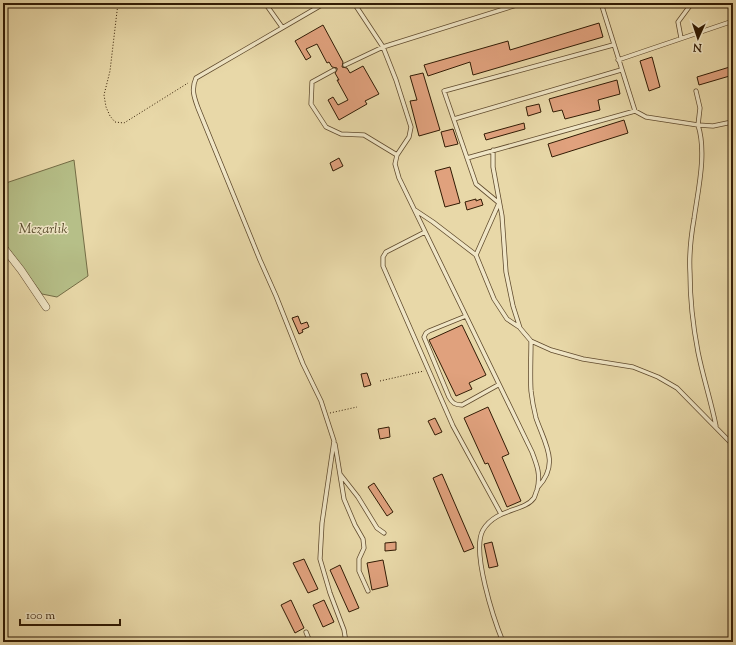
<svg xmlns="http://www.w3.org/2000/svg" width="736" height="645" font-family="'Sorts Mill Goudy',serif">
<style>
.green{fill:#b6bf88;stroke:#746d46}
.building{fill:#e0a17d;stroke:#311b04}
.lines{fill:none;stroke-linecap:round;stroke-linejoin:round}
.service-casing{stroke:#5f4a2d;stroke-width:5}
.minor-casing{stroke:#5f4a2d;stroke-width:8}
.path{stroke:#311b04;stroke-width:1;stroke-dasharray:1 2;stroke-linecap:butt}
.service{stroke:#f0e6c6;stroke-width:3.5}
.minor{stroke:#f0e6c6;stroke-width:7}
.labels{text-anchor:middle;stroke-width:3;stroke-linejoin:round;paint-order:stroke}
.park-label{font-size:14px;font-style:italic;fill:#594c2c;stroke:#f0e6c6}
</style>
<rect width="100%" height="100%" fill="#e8d8a8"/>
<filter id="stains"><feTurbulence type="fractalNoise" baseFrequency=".005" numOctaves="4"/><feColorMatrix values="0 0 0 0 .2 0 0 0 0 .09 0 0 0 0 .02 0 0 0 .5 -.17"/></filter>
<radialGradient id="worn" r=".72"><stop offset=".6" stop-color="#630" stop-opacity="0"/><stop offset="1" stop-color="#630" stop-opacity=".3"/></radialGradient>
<path class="green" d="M74 160 88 276 57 297 42 294 3 241V184Z"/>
<path class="building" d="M599 23 603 37 473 75 470 62 428 76 424 65 508 41 510 50Z
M323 25 343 62 342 67 347 68 350 73 363 66 379 94 365 101 367 104 339 120 328 100 333 97 338 105 348 100 337 80H339L335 73 337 70V68L332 67 329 62 327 63 317 44 306 49 311 57 306 60 295 41Z
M652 57 660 87 649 91 640 61Z
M733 66V75L699 85 697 77Z
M423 73 440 130 419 136 410 101 417 100 410 76Z
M617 80 620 94 598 100 600 110 565 119 562 110 553 112 549 99Z
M539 104 541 112 528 116 526 107Z
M624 120 628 133 552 157 548 144Z
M524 123 525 129 486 140 484 134Z
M453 129 458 144 445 147 441 132Z
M339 158 343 166 333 171 330 163Z
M450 167 460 203 445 207 435 171Z
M476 199V201L481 199 483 205 467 210 465 202Z
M298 316 301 324 307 322 309 327 302 330 303 332 299 334 292 318Z
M462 325 486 375 469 383 472 389 456 396 429 340Z
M367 373 371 385 364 387 361 374Z
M488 407 509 454 502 457 521 501 507 507 488 463 485 464 464 418Z
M435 418 442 432 435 435 428 421Z
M389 427 390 437 380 439 378 429Z
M442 474 474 548 464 552 433 478Z
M374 483 393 512 387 516 368 487Z
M396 542V550L385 551V543Z
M492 542 498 566 489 568 484 544Z
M304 559 318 589 308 593 293 563Z
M383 560 388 586 372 590 367 563Z
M340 565 359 608 349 612 330 570Z
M291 600 304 628 295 633 281 605Z
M324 600 334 622 323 627 313 605Z"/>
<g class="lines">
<defs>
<path id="service" d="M265 3 282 27
M325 3 196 78C191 89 194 97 198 108L260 260 276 296 303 364 321 401 334 441 322 523 320 559 330 593 344 630 346 642
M354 3 383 47 396 80 411 127 409 137 397 155 395 164 399 178 532 452C537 465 541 475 537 490 536 492 535 496 534 498 524 512 496 508 483 530 471 551 494 620 503 642
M601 3 635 111 646 117 698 125C707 153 698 190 694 219 691 236 689 256 690 273 690 300 693 326 698 352 703 377 711 401 716 426
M681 38 678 22 692 3
M618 60 733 21
M345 65 383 47 523 3
M334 70 312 82 311 104 326 127 341 134 364 135 397 155
M696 91 700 108 698 125 713 126 732 122
M454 119 621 70
M493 150V167L502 216 506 272 513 306 520 328 531 341 551 350 583 359 633 367 658 377 677 388 733 445
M467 158 635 111
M415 210 433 222 476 255 494 299 507 319 519 327
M425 232 386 252 383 257V266L453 426 501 514
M476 255 499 203 476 184 444 91 613 45
M466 316 429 331 426 333 424 337 449 397C452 403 455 405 462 405L498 385
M531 341C531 358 530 375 531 391 532 400 534 410 536 418 545 444 560 464 538 487
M335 444 344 499 355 525 363 539 364 548 359 559V571L368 591
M340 474 358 497 377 528 384 533
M306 632 310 642"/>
<path id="minor" d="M3 247 21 270 46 307"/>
</defs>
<use href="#service" class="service-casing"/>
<use href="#minor" class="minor-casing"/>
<path class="path" d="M118 3 110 71 104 95 106 107 110 116 115 122 124 123 188 83
M729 3 733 15
M380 381 424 371
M330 413 357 407"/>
<use href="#service" class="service"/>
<use href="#minor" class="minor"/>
</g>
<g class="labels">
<g class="park-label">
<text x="43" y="233">Mezarlık</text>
</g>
</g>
<rect width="736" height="645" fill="none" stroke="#e8d8a8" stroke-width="16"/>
<rect x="4" y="4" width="728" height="637" fill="none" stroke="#311b04" stroke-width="2"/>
<rect x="8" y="8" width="720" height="629" fill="none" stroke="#311b04"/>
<g transform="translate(698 38) rotate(183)" stroke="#f0e6c6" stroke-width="3" paint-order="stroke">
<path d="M0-3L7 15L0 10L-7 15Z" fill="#311b04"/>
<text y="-6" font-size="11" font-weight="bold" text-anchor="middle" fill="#311b04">N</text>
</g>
<path d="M20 619v6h100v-6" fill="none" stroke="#311b04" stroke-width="2"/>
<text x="26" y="619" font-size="12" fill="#311b04" stroke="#f0e6c6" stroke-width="3" paint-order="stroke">100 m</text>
<rect width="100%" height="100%" filter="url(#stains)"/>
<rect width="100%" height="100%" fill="url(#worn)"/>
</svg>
